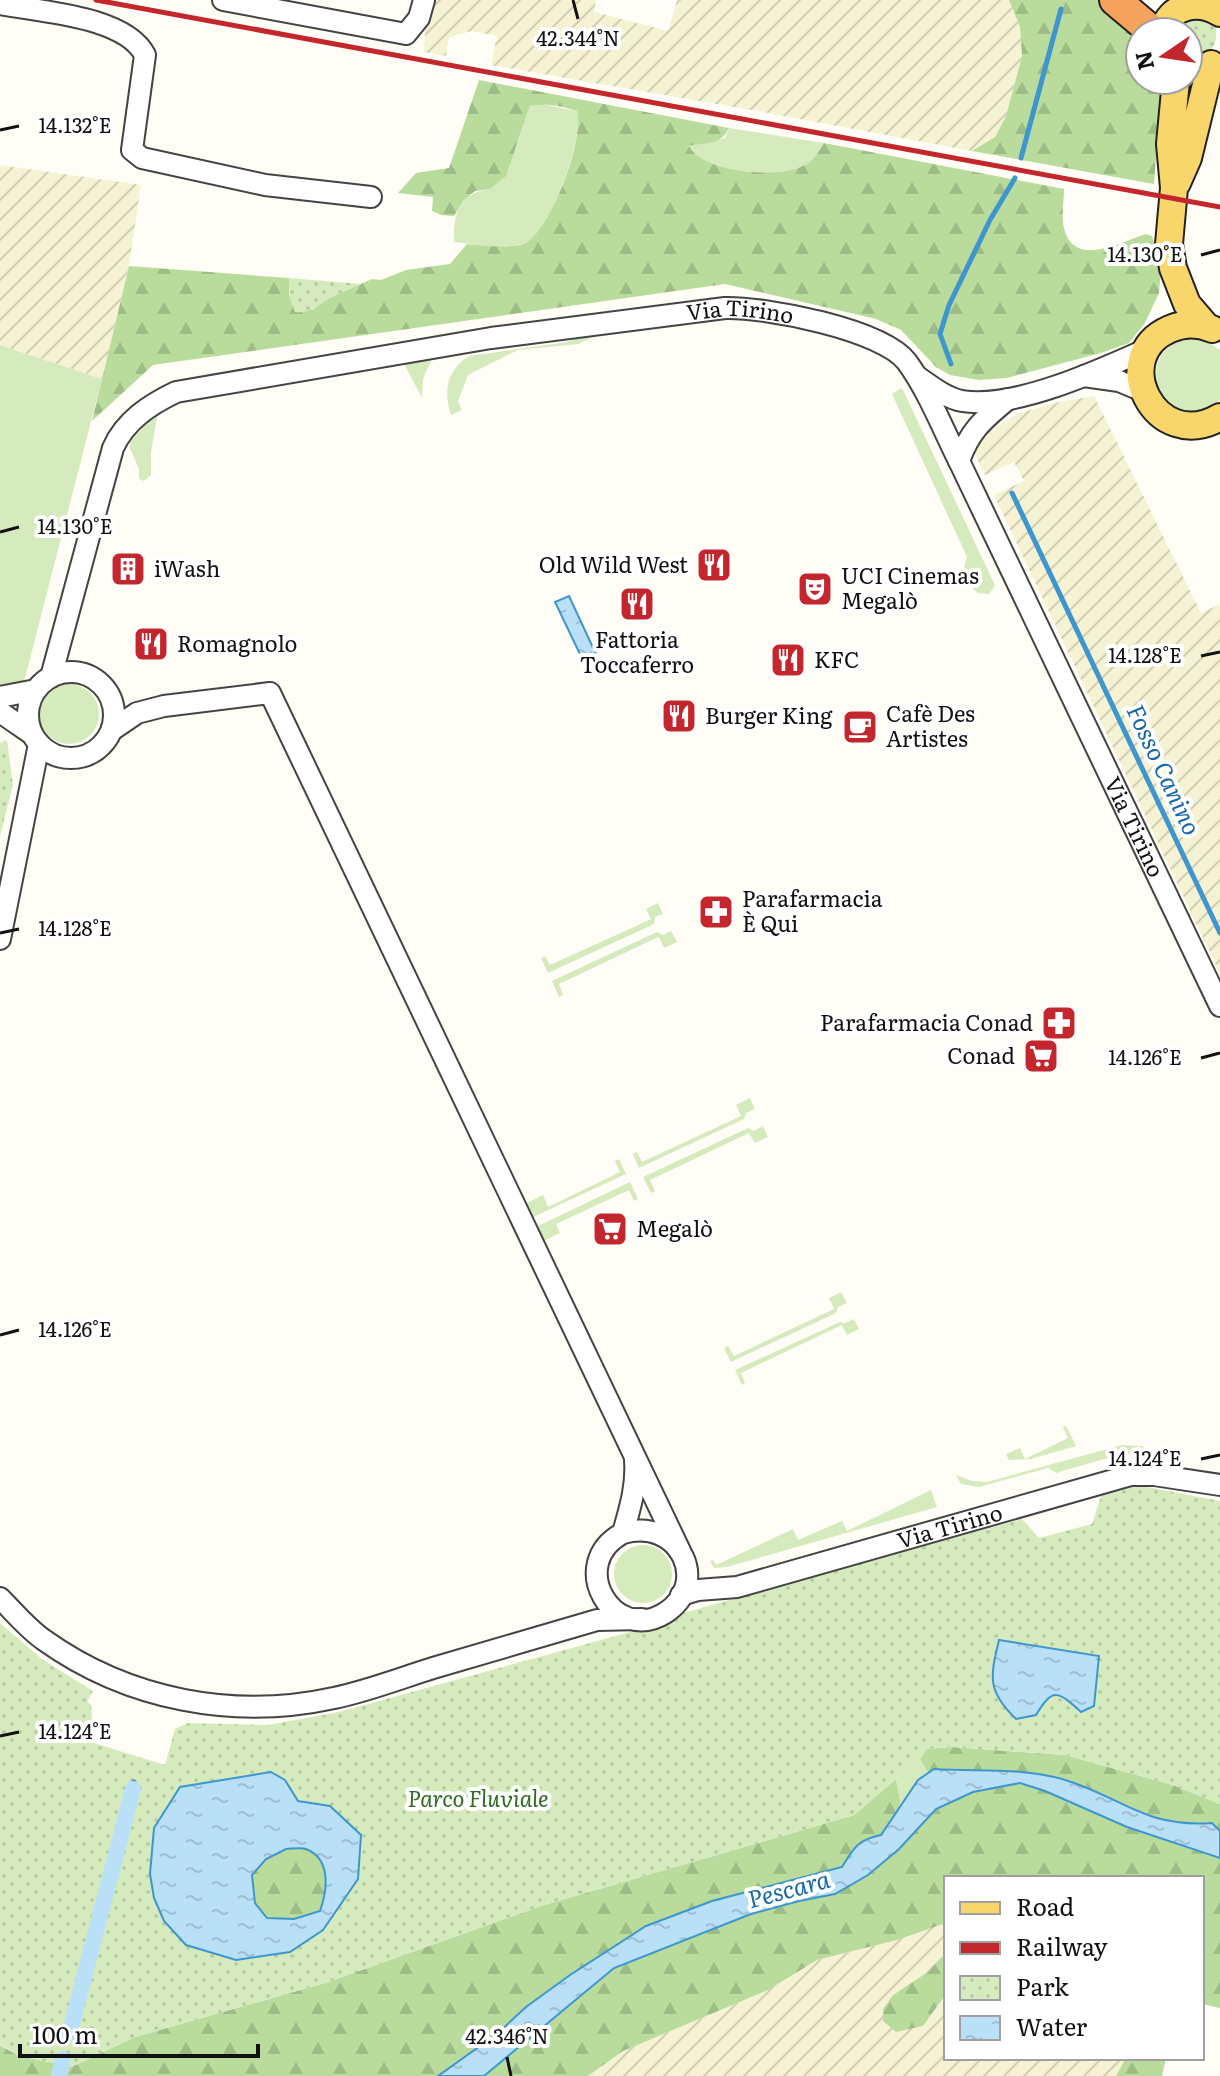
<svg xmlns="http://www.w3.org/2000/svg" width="1220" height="2076" font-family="Literata,serif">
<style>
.farmland{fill:url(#farmland-furrows)}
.grass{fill:#d5ebbd}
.forest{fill:url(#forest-firs)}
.park{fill:url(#park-dots);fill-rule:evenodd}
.water{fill:url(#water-ripples);stroke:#3f96cf;stroke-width:2;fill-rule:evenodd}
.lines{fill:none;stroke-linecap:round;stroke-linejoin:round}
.stream{stroke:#3f96cf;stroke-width:5}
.canal{stroke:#b9e0f7;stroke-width:16}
.minor-casing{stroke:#444;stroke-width:24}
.major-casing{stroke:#222;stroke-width:30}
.highway-casing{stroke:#222;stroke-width:34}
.minor{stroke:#fff;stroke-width:20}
.major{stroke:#f9d66b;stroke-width:26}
.highway{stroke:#f5a25d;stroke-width:30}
.rail{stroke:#c4262e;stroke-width:5}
.ticks{fill:none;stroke:#111;stroke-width:3}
.labels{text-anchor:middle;stroke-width:8;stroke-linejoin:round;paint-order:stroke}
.street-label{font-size:22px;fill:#111;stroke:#fff}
.poi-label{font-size:22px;fill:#111;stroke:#fff;text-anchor:start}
.park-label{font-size:22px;font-style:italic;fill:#2f6b1f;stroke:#fff}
.water-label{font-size:24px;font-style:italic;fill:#1768a6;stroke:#fff}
.ticks-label{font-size:20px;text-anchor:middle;fill:#111;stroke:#fff;stroke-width:8;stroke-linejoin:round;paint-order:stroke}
</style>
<defs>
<pattern id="farmland-furrows" width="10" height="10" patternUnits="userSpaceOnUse" patternTransform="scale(2)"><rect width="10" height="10" fill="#f6f3d4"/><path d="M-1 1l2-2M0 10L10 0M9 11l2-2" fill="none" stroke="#d2cfb5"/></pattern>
<pattern id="forest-firs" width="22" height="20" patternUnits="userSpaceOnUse" patternTransform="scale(2)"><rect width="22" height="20" fill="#b9dc9c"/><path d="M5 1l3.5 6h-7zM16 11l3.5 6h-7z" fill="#9ebc85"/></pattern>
<pattern id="park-dots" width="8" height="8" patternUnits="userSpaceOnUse" patternTransform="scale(2)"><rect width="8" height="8" fill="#d5ebbd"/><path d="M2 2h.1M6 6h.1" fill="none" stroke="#b6c8a1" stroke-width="1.8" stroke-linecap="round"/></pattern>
<pattern id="water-ripples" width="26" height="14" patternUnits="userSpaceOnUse" patternTransform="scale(2)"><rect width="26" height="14" fill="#b9e0f7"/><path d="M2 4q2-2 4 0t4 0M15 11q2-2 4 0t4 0" fill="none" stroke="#9ebfd3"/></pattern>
</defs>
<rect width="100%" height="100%" fill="#fffdf5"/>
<path class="farmland" d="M431 0H596L594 12 668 31 677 0H1009L1020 27 1022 56 1006 116 995 137 972 151 757 111 491 65 497 36 471 31 449 37 446 56 424 52 426 13Z
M0 165 141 185 129 266 102 379 0 345Z
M1094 396 1201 613 1220 604V974L994 495 1024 481 1014 462 985 475 972 448 982 436 1017 414 1058 402Z
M946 1923V1953L929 1971 893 1995 883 2021 896 2032 923 2026 946 1994V2058H1126L1121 2071 1116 2076H588L623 2051 768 1990 817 1960 897 1940Z"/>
<path class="grass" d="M541 104 577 111C584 134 556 208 542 229 538 235 529 242 522 244 501 250 475 244 454 242 454 213 457 194 490 189L515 151 530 106Z
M729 128 824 143C819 151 815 158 808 163 784 180 703 174 689 146L725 138Z
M603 333 578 344 518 350 468 375 458 401 462 410 451 415C443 391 447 370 469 356L567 342 588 334Z
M1193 337 1205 340 1220 350V400C1165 444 1123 349 1193 337Z
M0 345 102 379 24 682 7 690 0 688Z
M434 354 423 379 422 398 401 358Z
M902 388 994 583 995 586 989 594 978 593C966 584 961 571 967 557L892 394Z
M158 412 151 452V475L144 481 139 479V469L129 446 132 439Z
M39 714a30 30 0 1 1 60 0a30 30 0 1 1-60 0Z
M658 903 663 914 655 917 654 924 548 973 541 958 545 956 550 965 636 926 651 919 646 909Z
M671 931 677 942 664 948 659 937 652 940 559 984 563 995 559 997 552 981 657 932 663 935Z
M750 1098 755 1109 746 1113 744 1119 639 1168 633 1154 637 1152 642 1162 741 1116 736 1105Z
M763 1126 768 1137 755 1143 749 1133 650 1180 655 1191 651 1193 643 1177 748 1128 754 1131Z
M619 1159 626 1174 531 1218 524 1204 543 1195 548 1207 620 1172 615 1161Z
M630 1182 638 1199 634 1201 629 1190 556 1224 560 1233 543 1241 536 1227Z
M841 1292 847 1303 838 1307 836 1313 731 1362 724 1348 728 1346 734 1356 834 1309 829 1298Z
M854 1319 859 1329 847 1335 842 1325 741 1373 745 1383 742 1385 735 1370 840 1322 845 1323Z
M1066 1426 1076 1446 1031 1459 1009 1460 1006 1454 1020 1448 1025 1459 1068 1438 1063 1427Z
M1122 1445 1141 1446 1167 1455C1128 1448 1092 1463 1056 1473L1048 1468 979 1487 961 1484 956 1475 972 1481 987 1482Z
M931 1490 937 1507 727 1567 714 1568 710 1561 713 1560 716 1565 793 1529 798 1540 842 1521 847 1531Z
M614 1574a29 29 0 1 1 58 0a29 29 0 1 1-58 0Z
M920 1759 928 1773 918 1780 901 1806 896 1779Z"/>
<path class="forest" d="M1009 0H1100L1140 32V80H1162L1154 184 972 151 995 137 1006 116 1022 56 1020 27Z
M479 80 729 128C721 146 706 142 689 146 704 174 784 180 808 163 815 158 819 151 824 143L1064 189C1064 201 1061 216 1064 228 1074 269 1120 242 1146 234L1152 236 1161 269 1159 293 1145 323 1129 343 1101 353 1007 378 979 380 950 375 936 367 901 330 876 319 725 284 153 365 92 421 129 266 289 278V295L312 310 327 299 372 279 381 280 406 270 450 264 467 244C484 245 506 249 523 244 550 235 585 137 577 111 561 106 547 103 530 106L506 176 490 189 475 191 463 201 454 216 441 215 432 211 433 197 398 193 416 173 449 168Z
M953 1747 1065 1755 1173 1785 1220 1804V1830L1212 1823C1145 1828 1122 1798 1064 1780 1021 1766 978 1772 934 1769L928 1773 920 1759 927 1749Z
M896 1779 901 1806 881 1835 854 1848 842 1867 712 1901 646 1926 526 2007 498 2033 438 2076H0V2045L17 2055 71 2067 135 2037 325 1983 544 1905 854 1815Z
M1019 1783 1045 1791 1127 1827 1220 1858V2008L1202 2004V1878H946V1923L897 1940 817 1960 768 1990 623 2051 588 2076H484L614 1968 751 1914 799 1901 835 1894 868 1875 899 1849 936 1809 973 1792Z
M286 1848C291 1849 301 1847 306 1849 332 1859 326 1890 320 1911L294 1919 267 1918 255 1903 252 1875 266 1859Z
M946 1953V1994L923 2026 896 2032 883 2021V2009L893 1995 929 1971Z
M1126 2058H1166L1162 2076H1116Z"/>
<path class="park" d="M1190 15 1215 23C1220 44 1210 62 1188 55V32H1176L1179 24Z
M289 278 361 284C351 289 340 293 330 298 317 305 311 314 295 312 289 301 289 291 289 278Z
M7 740 13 785 0 836V743Z
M1137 1485 1220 1501V1804L1173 1785 1065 1755 953 1747 927 1749 920 1759 854 1815 544 1905 325 1983 135 2037 71 2067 17 2055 0 2044V1623L43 1660 93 1691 87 1702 91 1704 94 1743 165 1765 175 1729 188 1723 268 1725 339 1712 648 1627 673 1616 729 1600 1022 1519 1039 1538 1092 1524 1101 1496ZM999 1640 1094 1706 1081 1712C1057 1690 1054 1686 1036 1715ZM285 1780 298 1801 330 1806 358 1880 290 1952 165 1921Z"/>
<path class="water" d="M569 596 602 667 589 673 555 602Z
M999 1640 1099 1656 1094 1706 1081 1712C1058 1691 1053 1687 1036 1715L1016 1719C987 1691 990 1677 999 1640Z
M934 1769C978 1772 1019 1767 1062 1779 1121 1796 1143 1828 1212 1823L1220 1831V1858L1127 1827 1045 1791 1020 1783 973 1792 936 1809 899 1849 868 1875 835 1894 799 1901 751 1914 614 1968 484 2076H438L498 2033 526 2007 570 1975 646 1926 712 1901 842 1867C854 1848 857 1840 881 1835L918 1780Z
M271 1772 285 1780 298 1801 330 1806 361 1835 358 1879 323 1930 290 1952 236 1960 186 1945 164 1921 154 1898 150 1874 154 1828 180 1787ZM286 1849C291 1849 301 1847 306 1849 332 1859 327 1891 320 1911L294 1919 267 1918 255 1903 252 1875 266 1859Z"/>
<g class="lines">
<path class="stream" d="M1021 158 1061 9
M951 364 940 334 949 305 990 220 1015 178
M1012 493 1220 933
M65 2039 134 1782
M55 2076 59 2060"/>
<path class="canal" d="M69 2035 133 1789
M59 2076 63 2059"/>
<defs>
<g id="minor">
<path d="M223 0 406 34 419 18 424 0"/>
<path d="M0 4C41 12 125 16 145 55L132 150 142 158 265 185 371 197"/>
<path d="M1084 376 1119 381 1143 391"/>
<path d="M918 377C931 386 946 398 962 401 1013 410 1100 370 1147 349"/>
<path d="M959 461C970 430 983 420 1008 399"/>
<circle cx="71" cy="715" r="43"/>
<path id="s1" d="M51 677 113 448C125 421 149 405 176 392L491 338 725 308C765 307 882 329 907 362 928 391 943 429 959 461L1220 1006"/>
<path d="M0 697 36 690"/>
<path d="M0 712 32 734"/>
<path d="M112 730 137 713 164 706 270 693 680 1551"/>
<path d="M0 939 39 744"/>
<path d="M623 1533C680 1517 711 1584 665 1613 614 1645 565 1564 623 1533 630 1508 637 1486 635 1460"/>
<path id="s2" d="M681 1595 698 1590 737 1587 1131 1475H1154L1220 1485"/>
<path d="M0 1598C14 1612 28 1629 44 1640 128 1700 234 1720 334 1698 368 1691 401 1678 433 1668 488 1652 542 1636 597 1620L642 1619"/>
</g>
<path id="major" d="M1163 32C1169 4 1199 0 1220 13
M1176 80 1170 144 1174 188 1169 244 1173 268 1187 304 1205 325
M1177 183 1188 158 1211 64
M1212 329C1199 323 1184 323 1170 329 1107 356 1155 455 1220 417"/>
<path id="highway" d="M1115 0 1153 32"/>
</defs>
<use href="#minor" class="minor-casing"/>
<use href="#major" class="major-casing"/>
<use href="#highway" class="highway-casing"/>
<use href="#minor" class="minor"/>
<use href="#major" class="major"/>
<use href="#highway" class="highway"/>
<path class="rail" d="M96 0 1220 207"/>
</g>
<path class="ticks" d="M573 0 578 19M0 130 19 126M1201 255 1220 250M0 532 19 527M1201 656 1220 652M0 933 19 929M1201 1058 1220 1053M0 1335 19 1330M1201 1459 1220 1455M0 1736 19 1732M507 2057 511 2076"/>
<defs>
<symbol id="restaurant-square" viewBox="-11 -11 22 22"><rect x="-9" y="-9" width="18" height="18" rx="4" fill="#c4262e" stroke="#fff"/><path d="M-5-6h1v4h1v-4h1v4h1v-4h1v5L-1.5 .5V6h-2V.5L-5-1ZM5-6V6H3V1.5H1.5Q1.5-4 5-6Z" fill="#fff"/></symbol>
<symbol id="building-square" viewBox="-11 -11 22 22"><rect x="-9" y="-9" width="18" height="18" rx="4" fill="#c4262e" stroke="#fff"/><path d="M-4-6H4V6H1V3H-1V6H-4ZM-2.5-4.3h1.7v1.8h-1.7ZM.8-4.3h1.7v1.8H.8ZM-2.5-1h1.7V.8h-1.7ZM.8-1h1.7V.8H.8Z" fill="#fff"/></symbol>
<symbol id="theatre-square" viewBox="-11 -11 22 22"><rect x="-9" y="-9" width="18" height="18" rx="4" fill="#c4262e" stroke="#fff"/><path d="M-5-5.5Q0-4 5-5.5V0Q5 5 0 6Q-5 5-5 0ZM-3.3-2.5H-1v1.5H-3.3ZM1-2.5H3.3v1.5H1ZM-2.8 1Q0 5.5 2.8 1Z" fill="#fff"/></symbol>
<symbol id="cafe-square" viewBox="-11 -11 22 22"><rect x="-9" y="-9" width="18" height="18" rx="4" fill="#c4262e" stroke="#fff"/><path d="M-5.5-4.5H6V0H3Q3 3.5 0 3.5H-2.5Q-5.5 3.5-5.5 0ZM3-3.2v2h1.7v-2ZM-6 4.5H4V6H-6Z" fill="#fff"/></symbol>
<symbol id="pharmacy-square" viewBox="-11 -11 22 22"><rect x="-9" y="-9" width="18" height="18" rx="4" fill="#c4262e" stroke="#fff"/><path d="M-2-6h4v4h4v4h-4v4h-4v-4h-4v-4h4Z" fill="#fff"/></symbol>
<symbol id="supermarket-square" viewBox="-11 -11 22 22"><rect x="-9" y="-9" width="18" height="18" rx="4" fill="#c4262e" stroke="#fff"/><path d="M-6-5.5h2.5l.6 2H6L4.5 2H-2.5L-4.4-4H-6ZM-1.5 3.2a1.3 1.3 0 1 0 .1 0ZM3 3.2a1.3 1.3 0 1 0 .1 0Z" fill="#fff"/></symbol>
</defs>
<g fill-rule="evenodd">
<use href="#restaurant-square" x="694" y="545" width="40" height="40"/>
<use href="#building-square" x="108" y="549" width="40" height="40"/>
<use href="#theatre-square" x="795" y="569" width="40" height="40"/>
<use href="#restaurant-square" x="617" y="584" width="40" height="40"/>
<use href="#restaurant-square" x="131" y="624" width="40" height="40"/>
<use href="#restaurant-square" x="768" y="640" width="40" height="40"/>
<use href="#restaurant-square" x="659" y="696" width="40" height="40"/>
<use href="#cafe-square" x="840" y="707" width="40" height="40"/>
<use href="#pharmacy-square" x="696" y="892" width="40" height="40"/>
<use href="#pharmacy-square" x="1039" y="1003" width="40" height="40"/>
<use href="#supermarket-square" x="1021" y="1036" width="40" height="40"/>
<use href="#supermarket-square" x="590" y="1209" width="40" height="40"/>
</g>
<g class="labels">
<g class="street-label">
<text dy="8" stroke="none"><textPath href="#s1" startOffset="894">Via Tirino</textPath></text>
<text dy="8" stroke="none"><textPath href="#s1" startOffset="1590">Via Tirino</textPath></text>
<text dy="8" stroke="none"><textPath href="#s2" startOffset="278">Via Tirino</textPath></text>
</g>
<g class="poi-label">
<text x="688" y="573" text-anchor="end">Old Wild West</text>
<text x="154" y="577">iWash</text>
<text x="841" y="584">UCI Cinemas<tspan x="841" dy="25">Megalò</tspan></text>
<text x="637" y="648" text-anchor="middle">Fattoria<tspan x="637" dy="25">Toccaferro</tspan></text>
<text x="177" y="652">Romagnolo</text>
<text x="814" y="668">KFC</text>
<text x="886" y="722">Cafè Des<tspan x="886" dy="25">Artistes</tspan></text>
<text x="705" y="724">Burger King</text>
<text x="742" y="907">Parafarmacia<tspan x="742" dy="25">È Qui</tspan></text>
<text x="1033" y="1031" text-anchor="end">Parafarmacia Conad</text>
<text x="1015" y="1064" text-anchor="end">Conad</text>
<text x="636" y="1237">Megalò</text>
</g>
<g class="park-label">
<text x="478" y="1807">Parco Fluviale</text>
</g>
<g class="water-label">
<text transform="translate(1163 770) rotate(65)" y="8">Fosso Canino</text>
<text transform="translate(789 1890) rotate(-15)" y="8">Pescara</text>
</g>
</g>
<g class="ticks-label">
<text x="578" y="46">42.344°N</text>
<text x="75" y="133">14.132°E</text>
<text x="1145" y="262">14.130°E</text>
<text x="75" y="534">14.130°E</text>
<text x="1145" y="663">14.128°E</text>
<text x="75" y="936">14.128°E</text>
<text x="1145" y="1065">14.126°E</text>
<text x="75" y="1337">14.126°E</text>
<text x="1145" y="1466">14.124°E</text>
<text x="75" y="1739">14.124°E</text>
<text x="507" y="2044">42.346°N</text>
</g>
<rect x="944" y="1876" width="260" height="184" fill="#ffffff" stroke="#a0a0a0" stroke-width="2"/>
<rect x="960" y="1902" width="40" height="12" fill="#f9d66b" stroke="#a0a0a0" stroke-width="2"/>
<text x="1016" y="1916" font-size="24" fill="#111111">Road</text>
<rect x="960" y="1942" width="40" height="12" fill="#c4262e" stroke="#a0a0a0" stroke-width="2"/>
<text x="1016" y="1956" font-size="24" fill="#111111">Railway</text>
<rect x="960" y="1976" width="40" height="24" fill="url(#park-dots)" stroke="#a0a0a0" stroke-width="2"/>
<text x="1016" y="1996" font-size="24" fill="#111111">Park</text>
<rect x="960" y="2016" width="40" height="24" fill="url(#water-ripples)" stroke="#a0a0a0" stroke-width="2"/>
<text x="1016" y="2036" font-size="24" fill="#111111">Water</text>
<g transform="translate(1164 56) rotate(257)"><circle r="38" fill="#ffffff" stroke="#a0a0a0" stroke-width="2"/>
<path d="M0-6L14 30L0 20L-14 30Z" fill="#c4262e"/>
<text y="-12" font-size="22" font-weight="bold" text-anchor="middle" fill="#111111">N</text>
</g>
<path d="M20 2044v12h238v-12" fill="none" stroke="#111111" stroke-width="4"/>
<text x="32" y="2044" font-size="24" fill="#111111" stroke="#ffffff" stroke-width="6" paint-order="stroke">100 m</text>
</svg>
